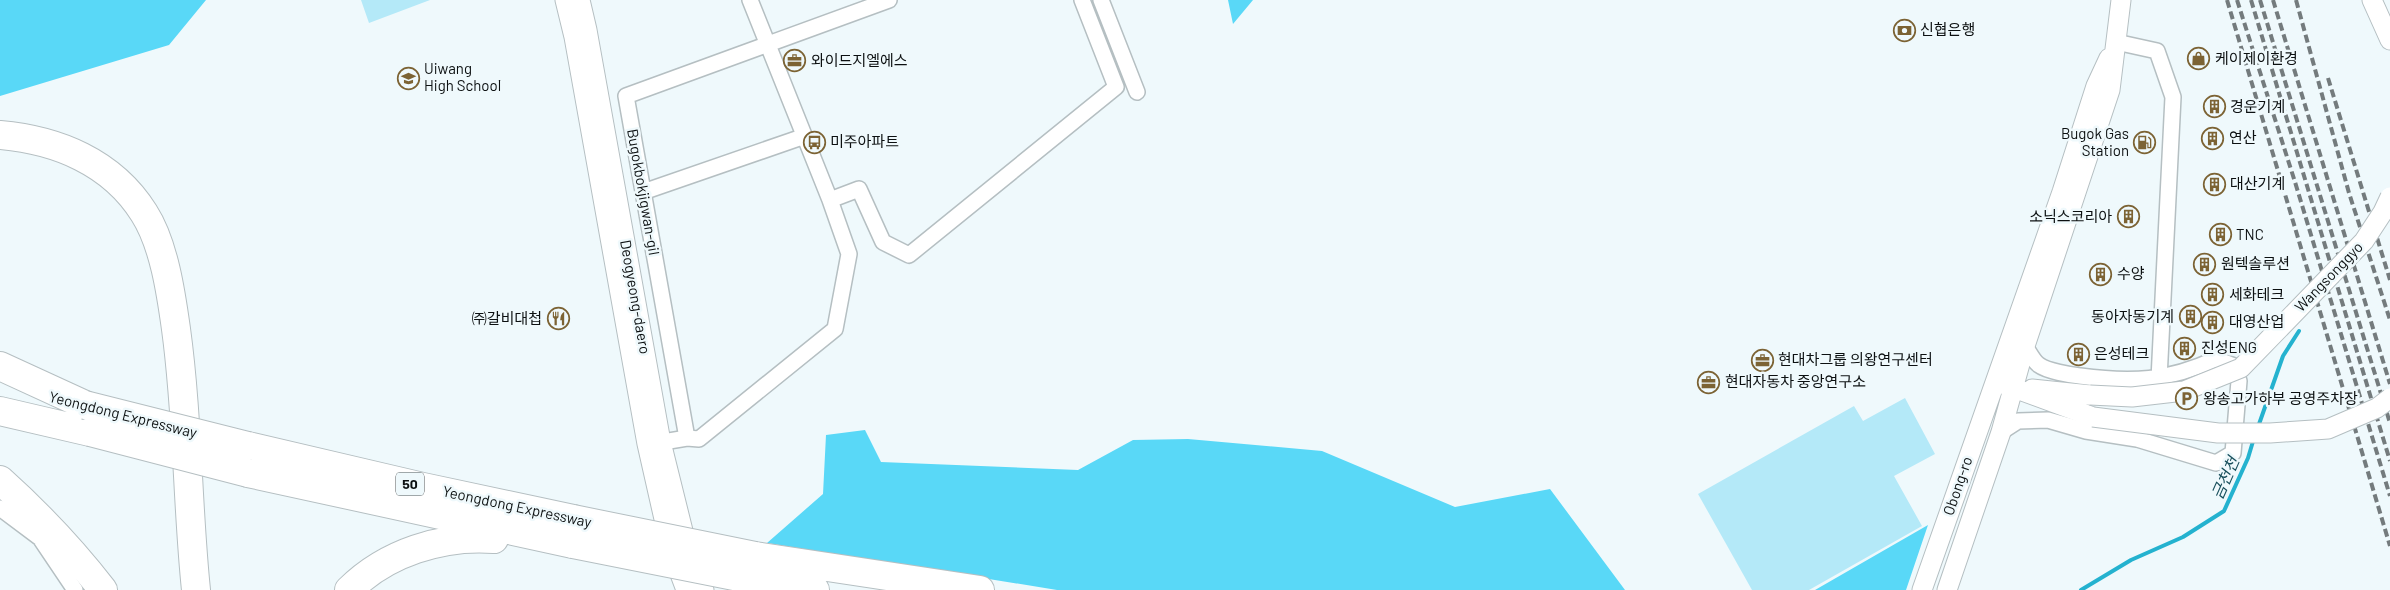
<svg xmlns="http://www.w3.org/2000/svg" width="2390" height="590" font-family="Barlow,'Noto Sans KR',sans-serif">
<style>
.green{fill:#b4e9f8}
.forest{fill:#59d8f7}
.lines{fill:none;stroke-linecap:round;stroke-linejoin:round}
.stream{stroke:#24b2cf;stroke-width:4}
.minor-casing{stroke:#b5bfc2;stroke-width:18}
.tertiary-casing{stroke:#b5bfc2;stroke-width:21}
.motorway-casing{stroke:#b5bfc2;stroke-width:30}
.minor{stroke:#fff;stroke-width:15}
.tertiary{stroke:#fff;stroke-width:19}
.motorway{stroke:#fff;stroke-width:28}
.rail{stroke:#747b7d;stroke-width:4;stroke-dasharray:8 4;stroke-linecap:butt}
.tertiary-bridge-casing{stroke:#b5bfc2;stroke-width:21;stroke-linecap:butt}
.motorway-bridge-casing{stroke:#b5bfc2;stroke-width:30;stroke-linecap:butt}
.tertiary-bridge{stroke:#fff;stroke-width:19}
.motorway-bridge{stroke:#fff;stroke-width:28}
.labels{text-anchor:middle;stroke-width:5;stroke-linejoin:round;paint-order:stroke}
.shield{fill:#eff9fc;stroke:#505658;stroke-width:1}
.shield-label{font-size:14px;font-weight:bold;fill:#0c1011}
.poi-label{font-size:15px;fill:#0c1011;stroke:#eff9fc;text-anchor:start}
.street-label{font-size:15px;fill:#0c1011;stroke:#eff9fc}
.water-label{font-size:16px;font-style:italic;fill:#174e5b;stroke:#eff9fc}
</style>
<rect width="100%" height="100%" fill="#eff9fc"/>
<path class="green" d="M361 0H430L369 23Z
M1905 398 1935 454 1894 476 1922 526 1809 590H1752L1698 494 1854 406 1863 421Z"/>
<path class="forest" d="M0 0H206L169 45 0 96Z
M1228 0H1253L1233 24Z
M865 430 881 462 1078 470 1133 440 1188 439 1322 451 1455 507 1550 489 1625 590H1057L767 543 823 494 826 435Z
M1928 525 1906 590H1815Z"/>
<g class="lines">
<path class="stream" d="M2258 427 2283 356 2299 331
M2081 590 2131 560 2183 537 2224 511 2248 458 2254 438"/>
<defs>
<path id="minor" d="M1101 0 1137 92
M2116 42 2157 51 2173 97 2159 379
M643 192 805 136
M830 200 859 189 883 242 909 255 1116 87 1082 0
M2001 432 2018 421 2048 420 2086 431 2137 439 2216 463 2233 453 2239 381 2234 366 2216 359C2168 381 2132 383 2080 376 2070 375 2047 371 2039 365 2034 362 2029 352 2025 346
M687 438 626 96 889 0
M651 444 687 438 699 439 835 329 849 254 830 200 750 0
M0 508 40 538 75 590"/>
<path id="tertiary" d="M565 0 574 37 647 444 671 550 686 590
M580 0 587 30 661 442 688 551 704 590
M2372 0 2390 40
M2003 384 2093 417
M2032 389 2090 395
M1922 590 2062 192 2096 86 2109 58
M1947 590 2001 432 2025 346 2110 90 2121 0"/>
<path id="motorway" d="M0 135C57 140 112 162 144 213 164 244 171 293 176 329 188 416 187 503 196 590
M0 366 85 405
M0 411 90 432
M248 446 423 487 573 519
M248 473 573 544
M0 480C38 514 72 550 103 590
M755 556 980 590
M754 580 815 590
M349 590C386 553 442 535 494 539"/>
</defs>
<use href="#minor" class="minor-casing"/>
<use href="#tertiary" class="tertiary-casing"/>
<use href="#motorway" class="motorway-casing"/>
<use href="#minor" class="minor"/>
<use href="#tertiary" class="tertiary"/>
<use href="#motorway" class="motorway"/>
<path class="rail" d="M2227 0 2390 546
M2237 0 2295 182 2390 496
M2251 0 2390 461
M2260 0 2390 423
M2273 0 2390 384
M2296 0 2349 193 2390 320
M2328 78 2390 280"/>
<defs>
<path id="tertiary-bridge" d="M2090 395 2132 397 2184 391 2241 368 2364 241 2383 212 2390 197
M2093 417 2218 433H2270L2328 429 2377 408 2390 398"/>
<path id="motorway-bridge" d="M85 405 248 446
M90 432 248 473
M573 519 755 556
M573 544 754 580"/>
</defs>
<use href="#tertiary-bridge" class="tertiary-bridge-casing"/>
<use href="#motorway-bridge" class="motorway-bridge-casing"/>
<use href="#tertiary-bridge" class="tertiary-bridge"/>
<use href="#motorway-bridge" class="motorway-bridge"/>
</g>
<defs>
<symbol id="bank-ring" viewBox="-11 -11 22 22"><circle r="9.5" fill="#eff9fc" stroke="#7c6334" stroke-width="1.5"/><path d="M-6-4H6V4H-6ZM0-2.3a2.3 2.3 0 1 0 0 4.6a2.3 2.3 0 1 0 0-4.6Z" fill="#7c6334"/></symbol>
<symbol id="shop-ring" viewBox="-11 -11 22 22"><circle r="9.5" fill="#eff9fc" stroke="#7c6334" stroke-width="1.5"/><path d="M-5-2.5h2.3a2.7 3.5 0 0 1 5.4 0H5L5.5 6h-11ZM-1.5-2.5h3a1.5 2.3 0 0 0-3 0Z" fill="#7c6334"/></symbol>
<symbol id="office-ring" viewBox="-11 -11 22 22"><circle r="9.5" fill="#eff9fc" stroke="#7c6334" stroke-width="1.5"/><path d="M-6-3h4V-5.5h4V-3h4V5H-6ZM-1-4.5V-3h2v-1.5ZM-6 0V1H6V0Z" fill="#7c6334"/></symbol>
<symbol id="school-ring" viewBox="-11 -11 22 22"><circle r="9.5" fill="#eff9fc" stroke="#7c6334" stroke-width="1.5"/><path d="M0-5L7-2L0 1L-7-2ZM-4 1L0 2.5L4 1V4Q0 6-4 4Z" fill="#7c6334"/></symbol>
<symbol id="building-ring" viewBox="-11 -11 22 22"><circle r="9.5" fill="#eff9fc" stroke="#7c6334" stroke-width="1.5"/><path d="M-4-6H4V6H1V3H-1V6H-4ZM-2.5-4.3h1.7v1.8h-1.7ZM.8-4.3h1.7v1.8H.8ZM-2.5-1h1.7V.8h-1.7ZM.8-1h1.7V.8H.8Z" fill="#7c6334"/></symbol>
<symbol id="bus-ring" viewBox="-11 -11 22 22"><circle r="9.5" fill="#eff9fc" stroke="#7c6334" stroke-width="1.5"/><path d="M-5-6H5V4H4V6H2V4H-2V6H-4V4H-5ZM-3.5-4V0h7V-4ZM-3.5 1.2v1.5H-2V1.2ZM2 1.2v1.5H3.5V1.2Z" fill="#7c6334"/></symbol>
<symbol id="fuel-ring" viewBox="-11 -11 22 22"><circle r="9.5" fill="#eff9fc" stroke="#7c6334" stroke-width="1.5"/><path d="M-5.5-6h7V0h2V4h1.3V-2.5L3-4.5l.8-.8L6-3V5H2.5V1h-1V6h-7ZM-4.2-4.7v3.2H.2V-4.7Z" fill="#7c6334"/></symbol>
<symbol id="restaurant-ring" viewBox="-11 -11 22 22"><circle r="9.5" fill="#eff9fc" stroke="#7c6334" stroke-width="1.5"/><path d="M-5-6h1v4h1v-4h1v4h1v-4h1v5L-1.5 .5V6h-2V.5L-5-1ZM5-6V6H3V1.5H1.5Q1.5-4 5-6Z" fill="#7c6334"/></symbol>
<symbol id="parking-ring" viewBox="-11 -11 22 22"><circle r="9.5" fill="#eff9fc" stroke="#7c6334" stroke-width="1.5"/><path d="M-3.5-5.5H1a3.5 3.5 0 0 1 0 7H-1V5.5H-3.5ZM-1-3.4V-.6H.8a1.4 1.4 0 0 0 0-2.8Z" fill="#7c6334"/></symbol>
</defs>
<g fill-rule="evenodd">
<use href="#bank-ring" x="1892" y="18" width="25" height="25"/>
<use href="#shop-ring" x="2186" y="46" width="25" height="25"/>
<use href="#office-ring" x="782" y="48" width="25" height="25"/>
<use href="#school-ring" x="396" y="66" width="25" height="25"/>
<use href="#building-ring" x="2202" y="94" width="25" height="25"/>
<use href="#building-ring" x="2200" y="126" width="25" height="25"/>
<use href="#bus-ring" x="802" y="130" width="25" height="25"/>
<use href="#fuel-ring" x="2132" y="130" width="25" height="25"/>
<use href="#building-ring" x="2202" y="172" width="25" height="25"/>
<use href="#building-ring" x="2116" y="204" width="25" height="25"/>
<use href="#building-ring" x="2208" y="222" width="25" height="25"/>
<use href="#building-ring" x="2192" y="252" width="25" height="25"/>
<use href="#building-ring" x="2088" y="262" width="25" height="25"/>
<use href="#building-ring" x="2200" y="282" width="25" height="25"/>
<use href="#building-ring" x="2178" y="304" width="25" height="25"/>
<use href="#restaurant-ring" x="546" y="306" width="25" height="25"/>
<use href="#building-ring" x="2200" y="310" width="25" height="25"/>
<use href="#building-ring" x="2172" y="336" width="25" height="25"/>
<use href="#building-ring" x="2066" y="342" width="25" height="25"/>
<use href="#office-ring" x="1750" y="348" width="25" height="25"/>
<use href="#office-ring" x="1696" y="370" width="25" height="25"/>
<use href="#parking-ring" x="2174" y="386" width="25" height="25"/>
</g>
<g class="labels">
<rect class="shield" x="396" y="472.5" width="28" height="23" rx="4"/>
<g class="shield-label">
<text x="410" y="489">50</text>
</g>
<g class="poi-label">
<text x="1920" y="35">신협은행</text>
<text x="2215" y="64">케이제이환경</text>
<text x="811" y="66">와이드지엘에스</text>
<text x="424" y="74">Uiwang<tspan x="424" dy="17">High School</tspan></text>
<text x="2230" y="112">경운기계</text>
<text x="2129" y="139" text-anchor="end">Bugok Gas<tspan x="2129" dy="17">Station</tspan></text>
<text x="2229" y="143">연산</text>
<text x="830" y="147">미주아파트</text>
<text x="2230" y="189">대산기계</text>
<text x="2112" y="222" text-anchor="end">소닉스코리아</text>
<text x="2236" y="240">TNC</text>
<text x="2221" y="269">원텍솔루션</text>
<text x="2117" y="279">수양</text>
<text x="2229" y="300">세화테크</text>
<text x="2174" y="322" text-anchor="end">동아자동기계</text>
<text x="542" y="324" text-anchor="end">㈜갈비대첩</text>
<text x="2229" y="327">대영산업</text>
<text x="2201" y="353">진성ENG</text>
<text x="2094" y="359">은성테크</text>
<text x="1778" y="365">현대차그룹 의왕연구센터</text>
<text x="1725" y="387">현대자동차 중앙연구소</text>
<text x="2203" y="404">왕송고가하부 공영주차장</text>
</g>
<g class="street-label">
<text transform="translate(643 192) rotate(80)" y="5">Bugokbokjigwan-gil</text>
<text transform="translate(2329 277) rotate(-46)" y="5">Wangsonggyo</text>
<text transform="translate(635 297) rotate(80)" y="5">Deogyeong-daero</text>
<text transform="translate(123 415) rotate(14)" y="5">Yeongdong Expressway</text>
<text transform="translate(1958 486) rotate(-71)" y="5">Obong-ro</text>
<text transform="translate(517 507) rotate(12)" y="5">Yeongdong Expressway</text>
</g>
<g class="water-label">
<text transform="translate(2225 478) rotate(-66)" y="6">금천천</text>
</g>
</g>
</svg>
